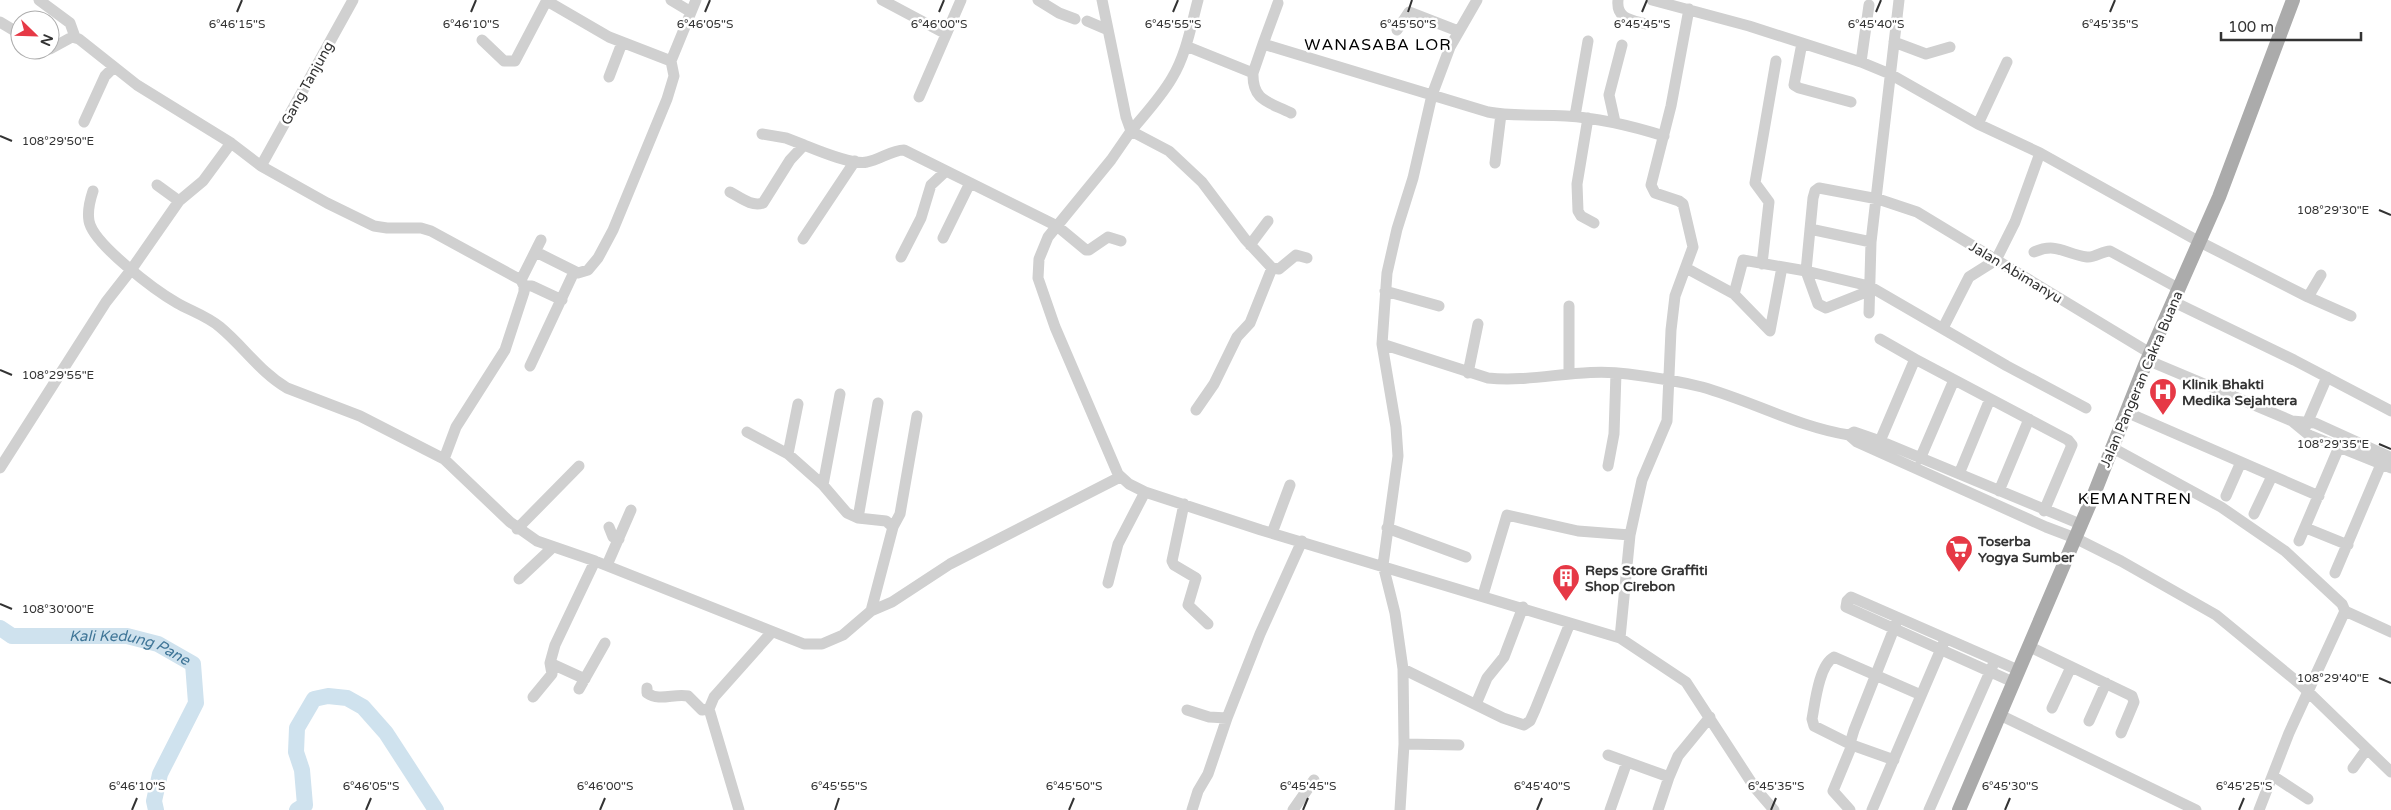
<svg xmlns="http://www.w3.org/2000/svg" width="2391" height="810" font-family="'Varela Round',sans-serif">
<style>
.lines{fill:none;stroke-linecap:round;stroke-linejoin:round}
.river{stroke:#cfe2ee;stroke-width:16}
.minor{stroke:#d0d0d0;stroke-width:11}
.major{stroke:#ababab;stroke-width:14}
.ticks{fill:none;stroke:#333;stroke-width:2}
.labels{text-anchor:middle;stroke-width:5;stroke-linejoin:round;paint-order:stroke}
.street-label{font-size:14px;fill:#333;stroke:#fff}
.poi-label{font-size:14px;font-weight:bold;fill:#333;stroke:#fff;text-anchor:start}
.water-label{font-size:15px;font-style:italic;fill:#3f7597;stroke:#fff}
.quarter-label{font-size:16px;letter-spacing:1px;fill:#000;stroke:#fff}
.ticks-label{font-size:12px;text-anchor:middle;fill:#333;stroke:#fff;stroke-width:5;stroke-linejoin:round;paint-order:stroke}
</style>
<rect width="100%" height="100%" fill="#fff"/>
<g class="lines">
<g class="river">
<path id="s1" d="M0 628 12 636H127L158 644 193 664 196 703 160 774 154 801 156 810"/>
<path d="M297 810 305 805 302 770 296 752 297 728 314 699 328 696 347 698 363 707 386 733 436 810"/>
</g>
<path class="minor" d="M39 0 70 23 75 37
M671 0 691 12
M882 0 946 34
M1038 0 1059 13 1075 19
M1102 0 1126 117 1131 131 1111 160 1048 237 1039 259 1038 278 1055 327 1118 474 1129 484 1145 492 1261 530 1620 638 1686 682 1755 788 1774 810
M1198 0C1191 26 1186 55 1172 78 1161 97 1145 114 1131 131L1169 151 1202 182 1245 239 1272 268 1279 269 1296 255 1307 258
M1618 0C1616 19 1631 20 1646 24
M1652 0 1749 26 1861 62 1890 74 1978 124 2040 153 2198 241 2308 297 2351 316
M547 1 609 37 671 61 696 0
M1087 21 1108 30
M0 22 20 34
M1397 30 1409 12 1458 31
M482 40 504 61H515L547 0
M1894 42 1926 54 1950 47
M1802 43 1794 85 1799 88 1851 102
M1263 44 1278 3
M1186 46 1253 73 1263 44 1488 112C1513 117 1540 114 1566 116 1600 118 1632 126 1664 136
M50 49 72 37 79 39 137 85 231 143 261 166 327 203 374 226 387 228H421L431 231 521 280 524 286V292L505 350 456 427 444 459
M1861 62 1869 5
M1253 73C1252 101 1269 102 1291 113
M609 77 622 43
M919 97 961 0
M1575 116 1588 41
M1588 118 1577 184 1578 211 1581 216 1594 223
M84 122 105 76 114 67
M1615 122 1609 95 1622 45
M1978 124 2007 62
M762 134 786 138 804 145
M1495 163 1501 114
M261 166 353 0
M157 185 179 201
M93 191C90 200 87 210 89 221 93 244 156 291 177 303 191 311 207 316 220 327 244 347 260 372 287 388L360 416 444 459 510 522 537 541 595 561 804 644H822L843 635 871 611 892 602 950 564 1120 477
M730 192C740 197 751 207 763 203L790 160 804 145C819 151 852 165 867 162 880 160 891 150 904 150L1057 226 1086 250H1089L1108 237 1121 241
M1810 229 1871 242
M943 238 970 183
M803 239 855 161
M1250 245 1268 221
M536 252 578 273 588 270 598 258 613 230 667 99 674 76 671 61
M2034 252C2057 242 2065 254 2087 257 2095 258 2102 251 2110 251L2178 288
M901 257 921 218 931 185 946 171
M1762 264 1769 202 1755 183 1776 61
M1686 268 1734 294 1770 331 1782 267
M521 280 541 240
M524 286H532L562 300
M1385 291 1439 306
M1869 291 1826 308 1818 304 1806 271 1813 198 1815 191 1819 188 1878 199 1917 212 2150 353
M1734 294 1743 260 1806 271 1869 286 2007 366 2086 408
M2308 297 2321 275
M2172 301 2294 360 2391 411
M1569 306V372
M1869 313 1871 242 1899 0
M1943 328 1969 277 1996 260 2015 222 2040 153
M1880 339 1915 359
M1382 344 1488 378C1534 383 1580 367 1628 374 1652 377 1678 381 1702 387 1752 401 1798 427 1849 435
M2147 360 2292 421 2309 435 2391 468
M530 366 574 272
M1468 373 1478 324
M1196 410 1214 384 1237 337 1250 323 1272 268
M2126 412 2319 496
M2292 421 2315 423 2390 457
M2305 428 2327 377
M747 432 788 454 823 485 847 513 858 518 886 521 893 527 871 611
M1880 441 1915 359 2068 440 2072 445 2044 511
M2111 447 2221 507 2285 551 2342 604 2345 611 2391 632
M788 454 798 404
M1920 459 1954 380
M1608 466 1614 434 1616 373
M0 468 106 302 131 270 179 201 203 181 231 143
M1959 474 1990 399
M823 485 840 394
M1999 491 2029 419
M2226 496 2241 462
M1184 504 1172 561 1174 565 1196 578 1188 605 1208 624
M2254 514 2272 476
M858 518 878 403
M2080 524 1880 441 1854 432 1849 435 1857 442 2046 527 2075 538 2121 561 2216 615 2300 684 2391 772
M609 527 613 537 619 539
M893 527 900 514 917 416
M1387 528 1466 557
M2306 528 2348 545
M517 529 579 466
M1272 533 1290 485
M2299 541 2339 447
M607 565 631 510
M2335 573 2385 455
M519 579 553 547
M1108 583 1118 544 1145 492
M1483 595 1507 515 1578 531 1630 535
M1620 638 1630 535 1642 480 1667 421 1671 330 1675 296 1693 247 1683 204 1679 201 1655 193 1651 185 1671 106 1689 9
M2028 646 2132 696 2134 702 2121 733
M550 663 585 679
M1403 669 1503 718 1524 725 1530 721 1535 710 1570 623
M2013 682 1846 607 1847 601 1851 597 2018 670
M647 688V693C660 702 674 693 688 696L702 710 709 709
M579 689 605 643
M533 697 552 674 550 663 555 645 595 561
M1476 704 1487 678 1504 657 1523 607
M2052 708 2071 667
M1187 710 1209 717 1227 718
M2000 715 2196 810
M2089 721 2106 683
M1404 744 1459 745
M1608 755 1669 777 1678 756 1710 717
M1894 760 1852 745 1814 726 1812 719C1815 703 1819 665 1834 657L1921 695
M2353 768 2366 750
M2273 776 2308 799
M739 810 709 709 714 697 771 633
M1192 810 1198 791 1208 774 1227 718 1260 634 1302 541
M1293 810 1314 780
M1400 810 1404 744 1403 669 1395 613 1383 565 1398 456 1396 427 1382 344 1387 273 1397 229 1413 178 1432 95 1450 47 1477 0
M1610 810 1627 762
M1658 810 1669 777
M1850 810 1833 791 1852 745 1851 740 1854 730 1897 621
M1872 810 1944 642
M1929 810 1993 665
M2259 810 2289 733 2345 611"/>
<path class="major" d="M1959 810 2094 494 2145 365 2219 197 2293 0"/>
</g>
<path class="ticks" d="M237 12 242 0M471 12 476 0M705 12 710 0M939 12 944 0M1173 12 1178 0M1408 12 1412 0M1642 12 1647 0M1876 12 1881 0M2110 12 2115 0M0 136 12 141M2379 210 2391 215M0 370 12 375M2379 444 2391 449M0 604 12 609M2379 678 2391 683M132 810 137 798M366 810 371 798M600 810 605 798M835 810 839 798M1069 810 1074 798M1303 810 1308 798M1537 810 1542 798M1771 810 1776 798M2005 810 2010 798M2239 810 2244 798"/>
<defs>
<symbol id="hospital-pin" viewBox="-11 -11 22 30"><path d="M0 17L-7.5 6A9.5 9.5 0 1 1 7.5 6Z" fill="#e63946" stroke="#fff"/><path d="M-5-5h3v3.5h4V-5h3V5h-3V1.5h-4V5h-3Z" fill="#fff"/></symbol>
<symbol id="supermarket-pin" viewBox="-11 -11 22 30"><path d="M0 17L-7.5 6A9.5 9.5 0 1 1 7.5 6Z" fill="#e63946" stroke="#fff"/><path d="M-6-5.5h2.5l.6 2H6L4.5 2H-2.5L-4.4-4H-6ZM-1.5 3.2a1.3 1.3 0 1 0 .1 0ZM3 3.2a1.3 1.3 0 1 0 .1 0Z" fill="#fff"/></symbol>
<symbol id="building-pin" viewBox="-11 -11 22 30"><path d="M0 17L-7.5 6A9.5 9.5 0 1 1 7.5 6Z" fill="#e63946" stroke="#fff"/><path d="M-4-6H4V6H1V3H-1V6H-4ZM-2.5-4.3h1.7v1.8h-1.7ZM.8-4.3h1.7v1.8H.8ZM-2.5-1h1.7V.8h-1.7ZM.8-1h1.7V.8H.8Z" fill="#fff"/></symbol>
</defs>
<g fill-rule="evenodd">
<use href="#hospital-pin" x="2147" y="376" width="32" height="43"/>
<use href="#supermarket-pin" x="1943" y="533" width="32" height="43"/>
<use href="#building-pin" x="1550" y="562" width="32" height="43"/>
</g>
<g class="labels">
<g class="street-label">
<text transform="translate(307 83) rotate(-61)" y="5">Gang Tanjung</text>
<text transform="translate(2016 272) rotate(31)" y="5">Jalan Abimanyu</text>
<text transform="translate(2141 379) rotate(-67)" y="5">Jalan Pangeran Cakra Buana</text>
</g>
<g class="poi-label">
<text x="2182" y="389">Klinik Bhakti<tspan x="2182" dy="16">Medika Sejahtera</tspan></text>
<text x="1978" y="546">Toserba<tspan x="1978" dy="16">Yogya Sumber</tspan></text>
<text x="1585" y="575">Reps Store Graffiti<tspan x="1585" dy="16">Shop Cirebon</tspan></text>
</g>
<g class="water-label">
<text dy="5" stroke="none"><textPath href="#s1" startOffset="134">Kali Kedung Pane</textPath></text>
</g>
<g class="quarter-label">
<text x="1378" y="50">WANASABA LOR</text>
<text x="2135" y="504">KEMANTREN</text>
</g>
</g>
<g class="ticks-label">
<text x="237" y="28">6°46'15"S</text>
<text x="471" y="28">6°46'10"S</text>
<text x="705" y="28">6°46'05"S</text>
<text x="939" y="28">6°46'00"S</text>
<text x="1173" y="28">6°45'55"S</text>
<text x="1408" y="28">6°45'50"S</text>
<text x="1642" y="28">6°45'45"S</text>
<text x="1876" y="28">6°45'40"S</text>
<text x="2110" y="28">6°45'35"S</text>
<text x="58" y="145">108°29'50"E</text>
<text x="2333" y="214">108°29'30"E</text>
<text x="58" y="379">108°29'55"E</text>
<text x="2333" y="448">108°29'35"E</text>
<text x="58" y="613">108°30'00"E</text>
<text x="2333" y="682">108°29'40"E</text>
<text x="137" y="790">6°46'10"S</text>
<text x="371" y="790">6°46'05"S</text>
<text x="605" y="790">6°46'00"S</text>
<text x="839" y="790">6°45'55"S</text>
<text x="1074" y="790">6°45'50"S</text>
<text x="1308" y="790">6°45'45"S</text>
<text x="1542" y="790">6°45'40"S</text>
<text x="1776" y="790">6°45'35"S</text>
<text x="2010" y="790">6°45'30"S</text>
<text x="2244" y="790">6°45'25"S</text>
</g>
<g transform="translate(35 35) rotate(113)"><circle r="24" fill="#ffffff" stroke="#adadad"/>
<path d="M0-4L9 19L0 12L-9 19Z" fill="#e63946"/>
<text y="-8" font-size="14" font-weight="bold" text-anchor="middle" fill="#333333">N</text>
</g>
<path d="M2221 32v8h140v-8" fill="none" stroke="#333333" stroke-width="2.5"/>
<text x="2228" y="32" font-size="15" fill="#333333" stroke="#ffffff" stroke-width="4" paint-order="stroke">100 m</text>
</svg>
